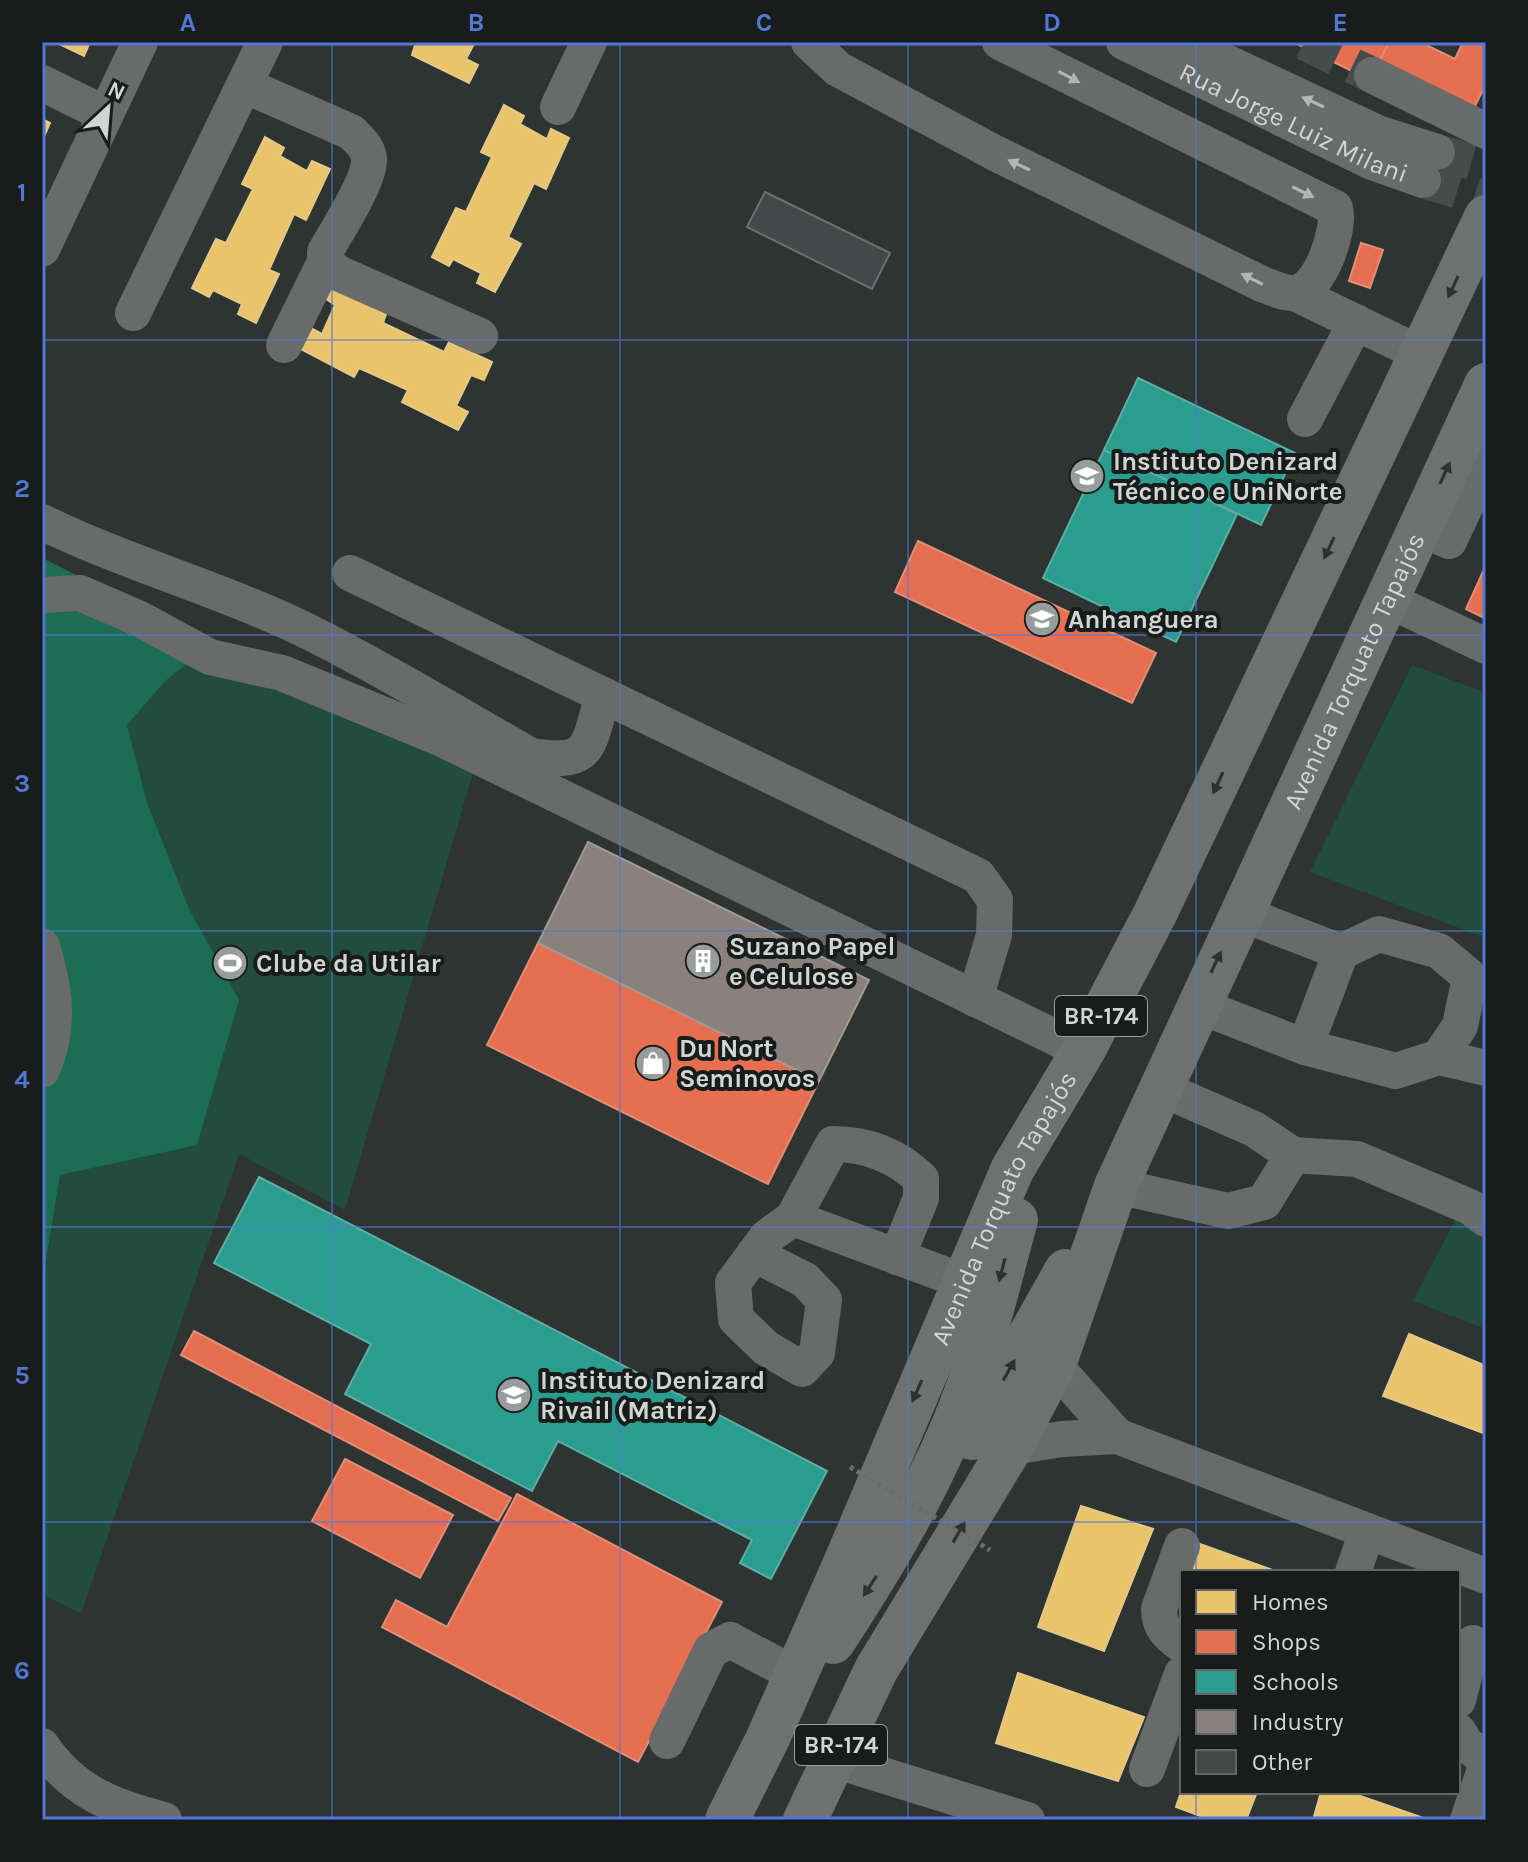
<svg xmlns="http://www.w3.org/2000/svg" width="1528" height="1862" font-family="Karla,sans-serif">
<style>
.green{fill:#214c3e}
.forest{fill:#1d6d55}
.homes{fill:#e9c46a;stroke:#e2c98a;stroke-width:2}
.shops{fill:#e76f51;stroke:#e08e78;stroke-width:2}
.schools{fill:#2a9d8f;stroke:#5caea4;stroke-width:2}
.industry{fill:#8a817c;stroke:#9f9a96;stroke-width:2}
.building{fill:#454748;stroke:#6c6f6f;stroke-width:2}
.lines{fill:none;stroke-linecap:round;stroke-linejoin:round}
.minor-tunnel{stroke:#464c49;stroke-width:36;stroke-dasharray:36 18;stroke-linecap:butt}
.minor{stroke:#686b69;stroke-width:36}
.highway{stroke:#6e7170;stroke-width:44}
.path-bridge{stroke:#6a6d6c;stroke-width:5;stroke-dasharray:4 4;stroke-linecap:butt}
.oneway{fill:#b1b6b4}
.oneway2{fill:#2e3130}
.grid{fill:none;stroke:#5377d7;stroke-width:2;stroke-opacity:0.55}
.labels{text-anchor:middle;stroke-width:8;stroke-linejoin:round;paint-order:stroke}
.shield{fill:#181c1a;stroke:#999e9c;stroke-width:2}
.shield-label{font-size:24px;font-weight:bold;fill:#d0d6d4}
.street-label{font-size:26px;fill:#d0d6d4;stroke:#181c1a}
.poi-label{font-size:26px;font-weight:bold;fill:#d0d6d4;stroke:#181c1a;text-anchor:start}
.neatline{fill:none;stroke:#5377d7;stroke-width:3}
.grid-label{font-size:26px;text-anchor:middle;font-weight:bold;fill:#5377d7}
</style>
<rect width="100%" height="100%" fill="#2e3431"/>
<path class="green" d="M42 558 473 773 345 1210 239 1154 81 1614 42 1594Z
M1412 665 1486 693V938L1310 872Z
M1455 1220 1486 1239V1329L1413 1301Z"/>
<path class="forest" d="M42 558 213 643 165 681 127 725 147 803 189 909 239 1000 197 1145 60 1175 42 1284Z"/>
<path class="homes" d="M55 42H90L84 56Z
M416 42H475L466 59 478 65 469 83 412 55Z
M504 105 524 116 520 124 547 139 551 129 569 138 546 189 534 183 508 237 521 244 495 292 477 283 481 273 453 259 449 266 432 257 456 208 466 212 492 157 481 152Z
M42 119 50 123 43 139H42Z
M265 137 284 148 280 156 307 171 312 161 330 169 306 220 294 214 269 270 279 274 256 323 238 314 242 304 213 290 209 297 192 288 216 239 226 243 253 189 242 184Z
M333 285 387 311 383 323 444 352 449 342 492 362 484 380 471 375 456 406 468 412 458 430 402 402 408 390 359 368 354 377 301 349 313 329 322 334 335 305 326 299Z
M1409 1334 1486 1366V1434L1383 1396Z
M1081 1506 1153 1529 1104 1651 1038 1627Z
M1197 1543 1278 1572H1188Z
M1018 1673 1144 1717 1118 1781 996 1743Z
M1182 1789V1792H1257L1246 1820H1211L1176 1807Z
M1321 1792H1349L1429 1820H1313Z"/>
<path class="shops" d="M1293 42H1389L1370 80Z
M1389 42H1420L1455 59 1463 42H1486V84L1474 108 1379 62Z
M1361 243 1383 250 1370 288 1349 281Z
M918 541 1156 653 1132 703 895 592Z
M1486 565V619L1466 609Z
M538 943 819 1081 768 1184 487 1045Z
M194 1331 511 1498 498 1521 181 1355Z
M345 1459 453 1515 420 1578 312 1521Z
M517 1494 722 1602 638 1762 382 1627 396 1600 447 1627Z"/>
<path class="schools" d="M1138 378 1295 453 1261 525 1104 450Z
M1104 450 1237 514 1176 642 1043 578Z
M259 1177 827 1471 771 1579 740 1563 752 1540 558 1441 532 1491 345 1394 371 1344 214 1263Z"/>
<path class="industry" d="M588 842 869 980 819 1081 538 943Z"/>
<path class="building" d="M765 192 890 253 872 289 747 227Z"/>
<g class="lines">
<path class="minor-tunnel" d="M1304 42 1372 75
M1437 152 1486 166
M1423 180 1486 199"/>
<g class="minor">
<path d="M809 42 838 69 995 153 1264 285C1273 288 1285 294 1295 293 1320 291 1341 228 1335 208L1000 42"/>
<path id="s1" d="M1124 42 1372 162 1423 180"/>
<path d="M1183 42 1380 134 1437 152"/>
<path d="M1372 75 1486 131"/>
<path d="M42 83 105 114"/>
<path d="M244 85 265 42"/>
<path d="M558 107 589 42"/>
<path d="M42 249 140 42"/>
<path d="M1295 293 1421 354"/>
<path d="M133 313 244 85 351 132C359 140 367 146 369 158 371 179 336 232 325 252V262L338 273 480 336"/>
<path d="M284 345 325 262"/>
<path d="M1305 419 1356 322"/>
<path d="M42 522C130 565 225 590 313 634 387 671 459 715 531 756 593 765 587 748 603 695"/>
<path d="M1419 528 1449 541 1486 463"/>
<path d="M350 573 978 876 995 900 994 935 975 999"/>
<path d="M42 595 80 593 140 619 210 657 282 673 440 738 1083 1051"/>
<path d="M1386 599 1486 646"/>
<path d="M42 946C55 990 61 1026 42 1070"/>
<path d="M1197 1005 1305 1047 1341 952 1240 913"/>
<path d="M1305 1047 1396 1071 1439 1057 1460 1026 1470 977 1439 951 1379 934 1341 952"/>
<path d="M1439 1057 1486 1068"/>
<path d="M1160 1088 1254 1129 1293 1155"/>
<path d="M1116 1186 1228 1211 1264 1202 1293 1155 1357 1159 1470 1207 1486 1219"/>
<path d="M793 1218 965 1282"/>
<path d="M754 1254 805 1280 824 1300 817 1353 802 1369 766 1348 736 1319 733 1283 767 1237 793 1218 833 1144C867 1144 896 1155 921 1179V1198L897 1257"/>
<path d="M1054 1365 1117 1436"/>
<path d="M1011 1447 1062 1439 1117 1436 1486 1576"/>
<path d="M1353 1572 1367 1532"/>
<path d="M1182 1645C1168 1635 1159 1627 1159 1609L1182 1546"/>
<path d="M1458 1700 1473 1643"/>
<path d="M1458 1731 1466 1744 1486 1759"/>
<path d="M667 1741 711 1650 730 1640 796 1675"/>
<path d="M42 1746C73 1792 113 1807 164 1820"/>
<path d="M834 1760 1027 1820"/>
<path d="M1147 1769 1182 1674"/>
<path d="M1468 1820 1486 1766"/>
</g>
<g class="highway">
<path d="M972 1438 1066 1271"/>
<path d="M833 1642C885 1563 935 1479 967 1390 987 1335 1000 1277 1016 1220"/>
<path id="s2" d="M727 1820 767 1740 843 1568 1012 1170 1083 1051 1155 914 1486 217"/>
<path id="s3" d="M805 1820 876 1670 1011 1447 1054 1365 1116 1186 1486 385"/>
</g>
<path class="path-bridge" d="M850 1467 990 1550"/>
</g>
<defs><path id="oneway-solid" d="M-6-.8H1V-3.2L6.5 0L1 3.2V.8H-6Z" transform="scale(2)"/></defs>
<g class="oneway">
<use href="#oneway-solid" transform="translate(1069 77) rotate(28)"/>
<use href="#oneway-solid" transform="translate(1313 102) rotate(-155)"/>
<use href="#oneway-solid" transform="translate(1019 165) rotate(-155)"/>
<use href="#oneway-solid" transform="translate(1303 192) rotate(26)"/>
<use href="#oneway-solid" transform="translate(1252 279) rotate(-153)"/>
</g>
<g class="oneway2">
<use href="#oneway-solid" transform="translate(1453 287) rotate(115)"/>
<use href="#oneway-solid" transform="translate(1445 473) rotate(-65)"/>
<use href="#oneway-solid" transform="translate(1329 548) rotate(115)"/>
<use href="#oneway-solid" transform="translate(1218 783) rotate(115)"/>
<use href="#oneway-solid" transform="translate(1216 962) rotate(-65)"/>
<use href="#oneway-solid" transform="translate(1002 1270) rotate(105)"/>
<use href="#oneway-solid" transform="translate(1009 1370) rotate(-61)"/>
<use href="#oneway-solid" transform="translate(917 1391) rotate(114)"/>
<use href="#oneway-solid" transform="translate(959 1532) rotate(-60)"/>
<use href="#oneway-solid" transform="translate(870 1586) rotate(123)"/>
</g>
<path class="grid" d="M332 42V1820M620 42V1820M908 42V1820M1196 42V1572M42 340H1486M42 635H1486M42 931H1486M42 1227H1486M42 1522H1486M1196 1792V1820"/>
<defs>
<symbol id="university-disc" viewBox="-11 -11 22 22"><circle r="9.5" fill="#979d9b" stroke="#181c1a"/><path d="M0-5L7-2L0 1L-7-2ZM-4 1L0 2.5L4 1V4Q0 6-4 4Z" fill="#fff"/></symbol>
<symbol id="building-disc" viewBox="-11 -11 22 22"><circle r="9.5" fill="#979d9b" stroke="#181c1a"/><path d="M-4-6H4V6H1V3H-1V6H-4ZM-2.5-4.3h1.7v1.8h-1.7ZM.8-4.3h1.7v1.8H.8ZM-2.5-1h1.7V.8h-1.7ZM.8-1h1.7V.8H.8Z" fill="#fff"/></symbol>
<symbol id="stadium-disc" viewBox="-11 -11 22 22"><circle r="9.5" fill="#979d9b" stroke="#181c1a"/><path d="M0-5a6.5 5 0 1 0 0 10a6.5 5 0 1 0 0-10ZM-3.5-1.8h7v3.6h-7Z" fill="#fff"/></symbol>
<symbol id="shop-disc" viewBox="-11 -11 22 22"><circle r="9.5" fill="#979d9b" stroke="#181c1a"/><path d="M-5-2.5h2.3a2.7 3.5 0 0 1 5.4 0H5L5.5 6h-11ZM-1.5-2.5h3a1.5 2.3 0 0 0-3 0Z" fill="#fff"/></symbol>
<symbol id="school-disc" viewBox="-11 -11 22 22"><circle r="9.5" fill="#979d9b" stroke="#181c1a"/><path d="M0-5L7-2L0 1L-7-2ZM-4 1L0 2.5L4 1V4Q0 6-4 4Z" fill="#fff"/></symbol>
</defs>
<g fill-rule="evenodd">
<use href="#university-disc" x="1067" y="456" width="40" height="40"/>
<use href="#university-disc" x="1022" y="599" width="40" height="40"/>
<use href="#building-disc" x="683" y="941" width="40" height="40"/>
<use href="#stadium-disc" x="210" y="943" width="40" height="40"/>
<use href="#shop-disc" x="633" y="1043" width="40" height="40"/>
<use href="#school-disc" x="494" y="1375" width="40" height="40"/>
</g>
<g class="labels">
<g class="shield">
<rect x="1055" y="996" width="92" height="40" rx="6"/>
<rect x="795" y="1725" width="92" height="40" rx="6"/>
</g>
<g class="shield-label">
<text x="1101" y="1024">BR-174</text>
<text x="841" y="1753">BR-174</text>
</g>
<g class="street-label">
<text dy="9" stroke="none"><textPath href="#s1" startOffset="188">Rua Jorge Luiz Milani</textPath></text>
<text dy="9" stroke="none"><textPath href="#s3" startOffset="1276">Avenida Torquato Tapajós</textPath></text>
<text dy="9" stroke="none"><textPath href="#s2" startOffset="672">Avenida Torquato Tapajós</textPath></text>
</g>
<g class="poi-label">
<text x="1113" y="470">Instituto Denizard<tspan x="1113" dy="30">Técnico e UniNorte</tspan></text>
<text x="1068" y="628">Anhanguera</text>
<text x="729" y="955">Suzano Papel<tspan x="729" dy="30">e Celulose</tspan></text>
<text x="256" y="972">Clube da Utilar</text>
<text x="679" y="1057">Du Nort<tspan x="679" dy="30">Seminovos</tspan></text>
<text x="540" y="1389">Instituto Denizard<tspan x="540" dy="30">Rivail (Matriz)</tspan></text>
</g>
</g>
<rect width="1528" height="1862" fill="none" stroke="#181c1a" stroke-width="88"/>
<rect x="1180" y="1570" width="280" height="224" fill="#181c1a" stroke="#626664" stroke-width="2"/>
<rect x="1196" y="1590" width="40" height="24" fill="#e9c46a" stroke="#626664" stroke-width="2"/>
<text x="1252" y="1610" font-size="24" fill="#d0d6d4">Homes</text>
<rect x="1196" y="1630" width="40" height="24" fill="#e76f51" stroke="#626664" stroke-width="2"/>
<text x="1252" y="1650" font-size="24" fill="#d0d6d4">Shops</text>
<rect x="1196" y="1670" width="40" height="24" fill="#2a9d8f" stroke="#626664" stroke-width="2"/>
<text x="1252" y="1690" font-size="24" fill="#d0d6d4">Schools</text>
<rect x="1196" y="1710" width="40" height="24" fill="#8a817c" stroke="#626664" stroke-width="2"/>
<text x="1252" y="1730" font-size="24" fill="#d0d6d4">Industry</text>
<rect x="1196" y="1750" width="40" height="24" fill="#454748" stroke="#626664" stroke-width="2"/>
<text x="1252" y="1770" font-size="24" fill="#d0d6d4">Other</text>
<g transform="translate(108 108) rotate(26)" stroke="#181c1a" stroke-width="6" paint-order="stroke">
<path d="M0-6L14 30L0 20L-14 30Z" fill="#d0d6d4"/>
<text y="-12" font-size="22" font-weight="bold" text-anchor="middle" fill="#d0d6d4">N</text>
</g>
<rect x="44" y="44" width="1440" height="1774" class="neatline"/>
<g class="grid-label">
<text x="188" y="31">A</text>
<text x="476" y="31">B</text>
<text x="764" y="31">C</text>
<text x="1052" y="31">D</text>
<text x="1340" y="31">E</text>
<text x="22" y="201">1</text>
<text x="22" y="497">2</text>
<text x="22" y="792">3</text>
<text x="22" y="1088">4</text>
<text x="22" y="1384">5</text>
<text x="22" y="1679">6</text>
</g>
</svg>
